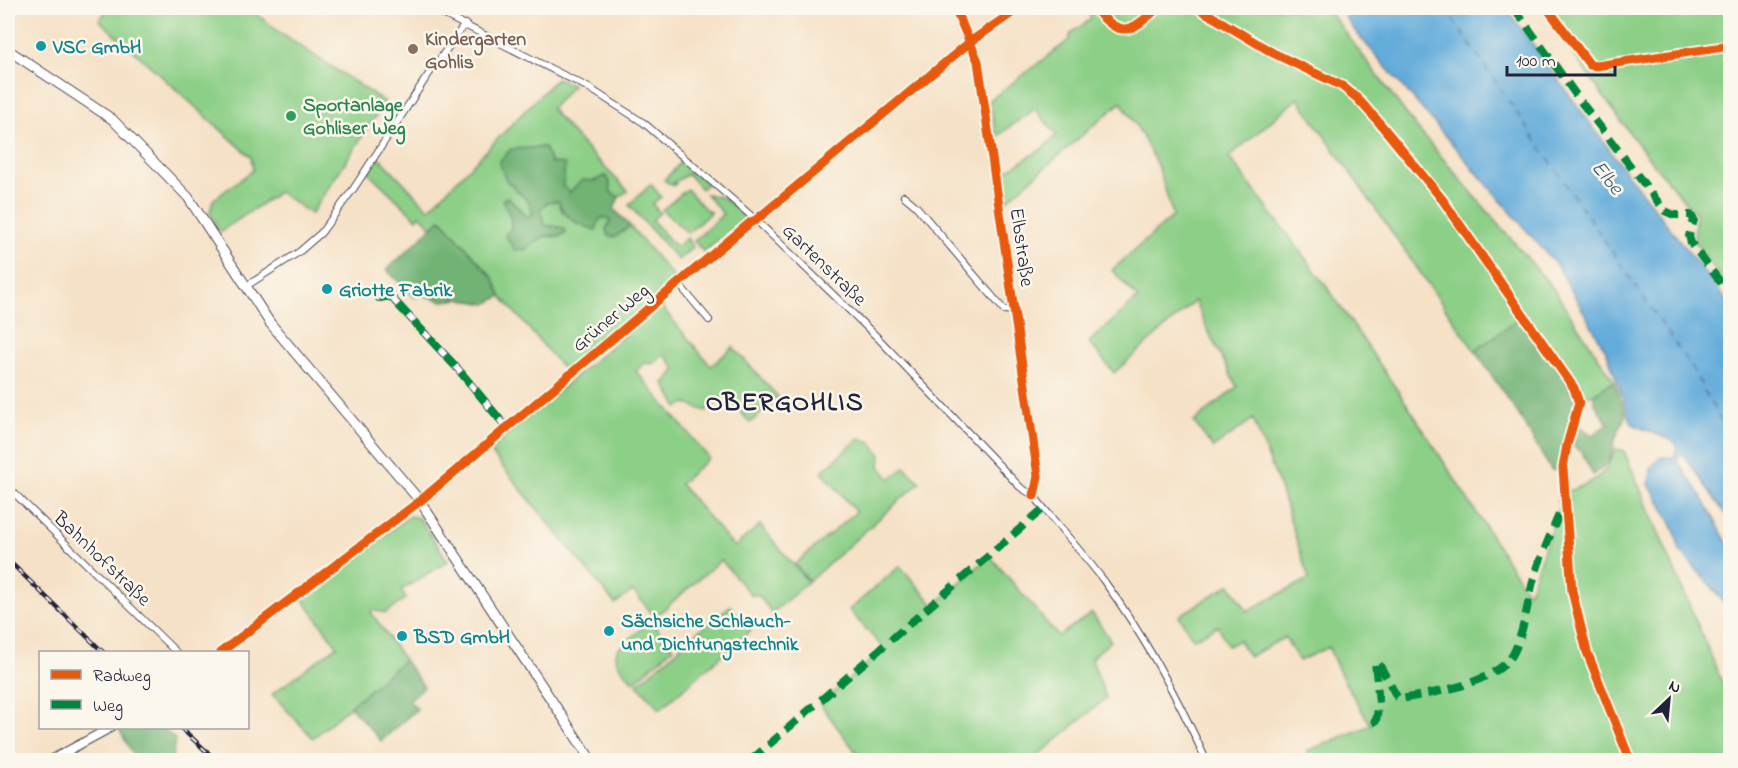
<svg xmlns="http://www.w3.org/2000/svg" width="1738" height="768" font-family="'Indie Flower',sans-serif">
<style>
.green{fill:#8ccf87;stroke:#577861;stroke-width:1.5}
.forest{fill:#71b274;stroke:#4a6a58;stroke-width:1.5}
.water{fill:#62abda;stroke:#42668a;stroke-width:1.5}
.lines{fill:none;stroke-linecap:round;stroke-linejoin:round}
.ferry{stroke:#3c597b;stroke-width:1.5;stroke-dasharray:8 6;stroke-linecap:butt}
.minor-casing{stroke:#423f50;stroke-width:8}
.tertiary-casing{stroke:#423f50;stroke-width:10}
.primary-casing{stroke:#423f50;stroke-width:11}
.minor{stroke:#fff;stroke-width:6}
.tertiary{stroke:#fff;stroke-width:8}
.primary{stroke:#fff;stroke-width:9}
.rail-casing{stroke:#22223b;stroke-width:4.5}
.rail{stroke:#fbf7ec;stroke-width:2;stroke-dasharray:7;stroke-linecap:butt}
.quiet{stroke:#00873e;stroke-width:8;stroke-dasharray:15 8;stroke-linecap:butt}
.cycleway-casing{stroke:#fbf7ec;stroke-width:13}
.cycleway{stroke:#e8590c;stroke-width:9}
.culture-dot{fill:#0f9aa8;stroke:#fbf7ec;stroke-width:2}
.education-dot{fill:#8d6e63;stroke:#fbf7ec;stroke-width:2}
.leisure-dot{fill:#2e9e5b;stroke:#fbf7ec;stroke-width:2}
.labels{text-anchor:middle;stroke-width:5;stroke-linejoin:round;paint-order:stroke}
.education-label{font-size:20px;font-weight:bold;fill:#785e54;stroke:#fbf7ec;text-anchor:start}
.culture-label{font-size:20px;font-weight:bold;fill:#0d838f;stroke:#fbf7ec;text-anchor:start}
.leisure-label{font-size:20px;font-weight:bold;fill:#27864d;stroke:#fbf7ec;text-anchor:start}
.street-label{font-size:20px;fill:#22223b;stroke:#fbf7ec}
.water-label{font-size:21px;font-style:italic;fill:#3c597b;stroke:#fbf7ec}
.district-label{font-size:26px;font-weight:bold;letter-spacing:1.5px;fill:#22223b;stroke:#fbf7ec}
</style>
<rect width="100%" height="100%" fill="#fbf7ec"/>
<filter id="ink" filterUnits="userSpaceOnUse"><feTurbulence type="fractalNoise" baseFrequency=".0167" numOctaves="2"/><feDisplacementMap in="SourceGraphic" scale="12" xChannelSelector="R" yChannelSelector="G"/><feConvolveMatrix kernelMatrix="1 2 1 2 8 2 1 2 1" color-interpolation-filters="sRGB"/></filter>
<filter id="wash" filterUnits="userSpaceOnUse"><feTurbulence type="fractalNoise" baseFrequency=".008" numOctaves="4" result="noise"/><feDisplacementMap in="SourceGraphic" scale="24" xChannelSelector="R" yChannelSelector="G"/><feGaussianBlur stdDeviation="1.35" result="paint"/><feColorMatrix in="noise" values="0 0 0 0 0 0 0 0 0 0 0 0 0 0 0 0 0 1.4 0 .05"/><feComposite in="paint" operator="in"/></filter>
<g filter="url(#wash)">
<rect width="100%" height="100%" fill="#f5e1c6"/>
<path class="green" d="M109 8H249L283 35 385 102 311 214 279 192 220 232 210 212 213 200 253 170 251 157 99 20Z
M1086 8H1327L1416 127 1552 287 1614 381 1594 394 1575 399 1567 381 1522 317 1475 351 1298 98 1229 157 1327 287 1410 409 1525 589 1529 592 1559 506 1558 495C1587 484 1606 481 1615 449L1624 451 1730 701V760H1310L1307 751 1371 725C1356 701 1338 674 1329 647L1299 661 1285 637 1249 657 1239 640 1228 646 1218 626 1193 639 1179 616 1230 584 1247 611 1309 579 1279 485 1253 419 1213 448 1194 422 1237 387 1207 329 1195 301 1114 373 1089 342 1138 298 1112 270 1173 216 1159 169 1139 130 1121 102 1006 201 1001 174 1042 149 1057 135 1035 109 996 137 990 100 1069 40 1071 33 1091 19Z
M1542 8H1730V291L1694 240 1696 213C1637 150 1591 78 1542 8Z
M557 78 573 85 551 109 582 144 628 191 619 197 611 193 609 180 605 176 571 192 563 186 545 153 544 147 531 149 506 180 529 202 534 215 527 217 508 197 503 199 511 218V229L505 235 525 250 545 236 560 237 563 228 545 225 539 210 548 202 558 201 562 211 578 225 604 216 611 221 606 229 615 237 630 226 675 279 566 372 501 296 493 278 441 219 432 227 420 215 417 219 368 172 379 157 429 209Z
M682 161 707 184 701 189 688 174 673 183 676 184 673 186 664 180Z
M651 184 661 197 652 204 660 213 652 220 676 247 687 238 693 247 678 260 629 205Z
M687 189 706 210 711 212 688 233 662 210Z
M706 194 724 198 746 218 704 252 694 241 723 214Z
M660 305 711 366 733 347 779 398 750 423 726 395 706 411 685 403 678 408 664 383 676 370 665 355 652 364 644 363 636 371 709 458 680 484 734 547 760 525 808 582 772 613 758 595H751L721 560 655 617 633 591 615 604 489 450Z
M860 438 871 442 881 455 880 467 890 479 905 467 920 482 809 581 795 564 856 512 822 471Z
M410 516 419 518 448 561 401 590 406 598 386 613 373 610 371 612 404 660 313 738 272 694 337 646 302 598Z
M990 556 1058 636 1092 613 1111 641 1091 658 1106 698 1033 760H862L820 704 884 649 849 610 900 566 934 605Z
M730 606 751 630 660 709 637 684 677 651 682 644Z
M650 621 673 648 634 682C626 673 612 663 617 650Z"/>
<path class="forest" d="M544 147 551 163 565 164 563 186 570 192 582 180 594 181 605 176 609 180 611 193 619 197 614 209 630 226 615 237 608 236 606 229 611 221 604 217 599 220 596 230C579 225 565 218 558 201L547 202 540 210 545 225 563 228 566 233C558 238 554 234 546 236 533 239 533 251 515 250L505 235 511 229V218L503 200 508 197 527 217 533 214 529 202 506 180 499 162 511 149Z
M441 219 493 278 501 296 487 304 459 299 443 301 423 295 414 297 387 270Z
M1522 316 1567 381 1575 399 1573 421 1592 435 1608 424 1594 402V394L1614 381 1626 414 1614 442 1610 460 1593 475 1582 453 1571 444 1562 453 1560 471 1551 470 1519 415 1475 351Z
M404 660 424 687 409 700 417 709 381 741 350 706Z
M122 728H162L175 739 172 759 169 760H136L119 729Z"/>
<path class="water" d="M1339 8H1506L1622 167 1730 305V521L1684 455 1679 456 1677 461 1701 495 1730 548V615L1717 593 1680 551 1675 532 1661 503 1649 485 1651 468 1660 457H1674L1678 447 1670 440 1632 424 1607 353 1558 267 1355 31Z"/>
<g class="lines">
<path class="ferry" d="M1445 8 1692 368 1730 438"/>
</g>
</g>
<g filter="url(#ink)">
<g class="lines">
<defs>
<path id="minor" d="M431 8 589 88 644 123 756 220 878 338 1020 487 1034 496C1057 525 1082 552 1104 581 1145 637 1178 698 1206 760
M955 8 978 61 1038 476 1034 496
M904 196 916 206 1004 310 1014 311
M678 283 709 320
M245 287 299 252 321 233 354 188 426 78 465 24
M379 298 390 296 458 369 507 428
M8 487 176 652
M420 501 751 222 756 220 970 42 1019 8
M8 759 13 760"/>
<path id="tertiary" d="M221 652 420 501
M51 760 110 728"/>
<path id="primary" d="M8 50 112 119 188 197 270 323 420 501 591 760"/>
</defs>
<use href="#minor" class="minor-casing"/>
<use href="#tertiary" class="tertiary-casing"/>
<use href="#primary" class="primary-casing"/>
<use href="#minor" class="minor"/>
<use href="#tertiary" class="tertiary"/>
<use href="#primary" class="primary"/>
<defs>
<path id="rail" d="M8 560 103 652
M181 728 216 760"/>
</defs>
<use href="#rail" class="rail-casing"/>
<use href="#rail" class="rail"/>
<path class="quiet" d="M1514 8 1581 102 1665 211 1674 215H1691L1694 220 1689 236 1691 243 1730 295
M379 298 390 296 458 369 507 428
M1372 723 1376 721 1379 703 1375 662H1378L1397 697 1401 699C1433 693 1485 685 1508 661 1522 647 1528 598 1534 578 1542 553 1553 529 1563 505
M751 760 1044 508"/>
<defs>
<path id="cycleway" d="M955 8 978 61 1038 476 1034 496
M1094 8C1122 40 1130 32 1158 8
M1198 8 1273 53 1342 86 1357 98 1377 120 1442 199 1574 388 1579 403 1567 445 1563 468 1572 591 1587 652 1630 760
M1547 8 1590 65 1596 66 1730 46
M221 652 420 501 751 222 756 220 970 42 1019 8"/>
</defs>
<use href="#cycleway" class="cycleway-casing"/>
<use href="#cycleway" class="cycleway"/>
</g>
</g>
<g class="culture-dot">
<circle cx="41" cy="46" r="6"/>
<circle cx="327" cy="289" r="6"/>
<circle cx="609" cy="631" r="6"/>
<circle cx="402" cy="636" r="6"/>
</g>
<circle class="education-dot" cx="413" cy="49" r="6"/>
<circle class="leisure-dot" cx="291" cy="116" r="6"/>
<g class="labels">
<g class="education-label">
<text x="425" y="45">Kindergarten<tspan x="425" dy="23">Gohlis</tspan></text>
</g>
<g class="culture-label">
<text x="53" y="53">VSC GmbH</text>
<text x="339" y="296">Griotte Fabrik</text>
<text x="621" y="627">Sächsiche Schlauch-<tspan x="621" dy="23">und Dichtungstechnik</tspan></text>
<text x="414" y="643">BSD GmbH</text>
</g>
<g class="leisure-label">
<text x="303" y="111">Sportanlage<tspan x="303" dy="23">Gohliser Weg</tspan></text>
</g>
<g class="street-label">
<text transform="translate(1023 247) rotate(82)" y="7">Elbstraße</text>
<text transform="translate(825 264) rotate(44)" y="7">Gartenstraße</text>
<text transform="translate(610 317) rotate(-40)" y="7">Grüner Weg</text>
<text transform="translate(103 558) rotate(44)" y="7">Bahnhofstraße</text>
</g>
<g class="water-label">
<text transform="translate(1608 177) rotate(51)" y="7">Elbe</text>
</g>
<g class="district-label">
<text x="785" y="410">OBERGOHLIS</text>
</g>
</g>
<rect width="1738" height="768" fill="none" stroke="#fbf7ec" stroke-width="30"/>
<rect x="39" y="651" width="210" height="78" fill="#fbf7ec" stroke="#a4a2a5" stroke-width="1.5"/>
<rect x="51" y="670" width="30" height="9" fill="#e8590c" stroke="#a4a2a5" stroke-width="1.5"/>
<text x="93" y="681" font-size="18" fill="#22223b">Radweg</text>
<rect x="51" y="700" width="30" height="9" fill="#00873e" stroke="#a4a2a5" stroke-width="1.5"/>
<text x="93" y="711" font-size="18" fill="#22223b">Weg</text>
<g transform="translate(1669 699) rotate(26)" stroke="#fbf7ec" stroke-width="4.5" paint-order="stroke">
<path d="M0-4.5L10 22L0 15L-10 22Z" fill="#22223b"/>
<text y="-9" font-size="16" font-weight="bold" text-anchor="middle" fill="#22223b">N</text>
</g>
<path d="M1507 66v9h108v-9" fill="none" stroke="#22223b" stroke-width="3"/>
<text x="1516" y="66" font-size="18" fill="#22223b" stroke="#fbf7ec" stroke-width="4.5" paint-order="stroke">100 m</text>
</svg>
